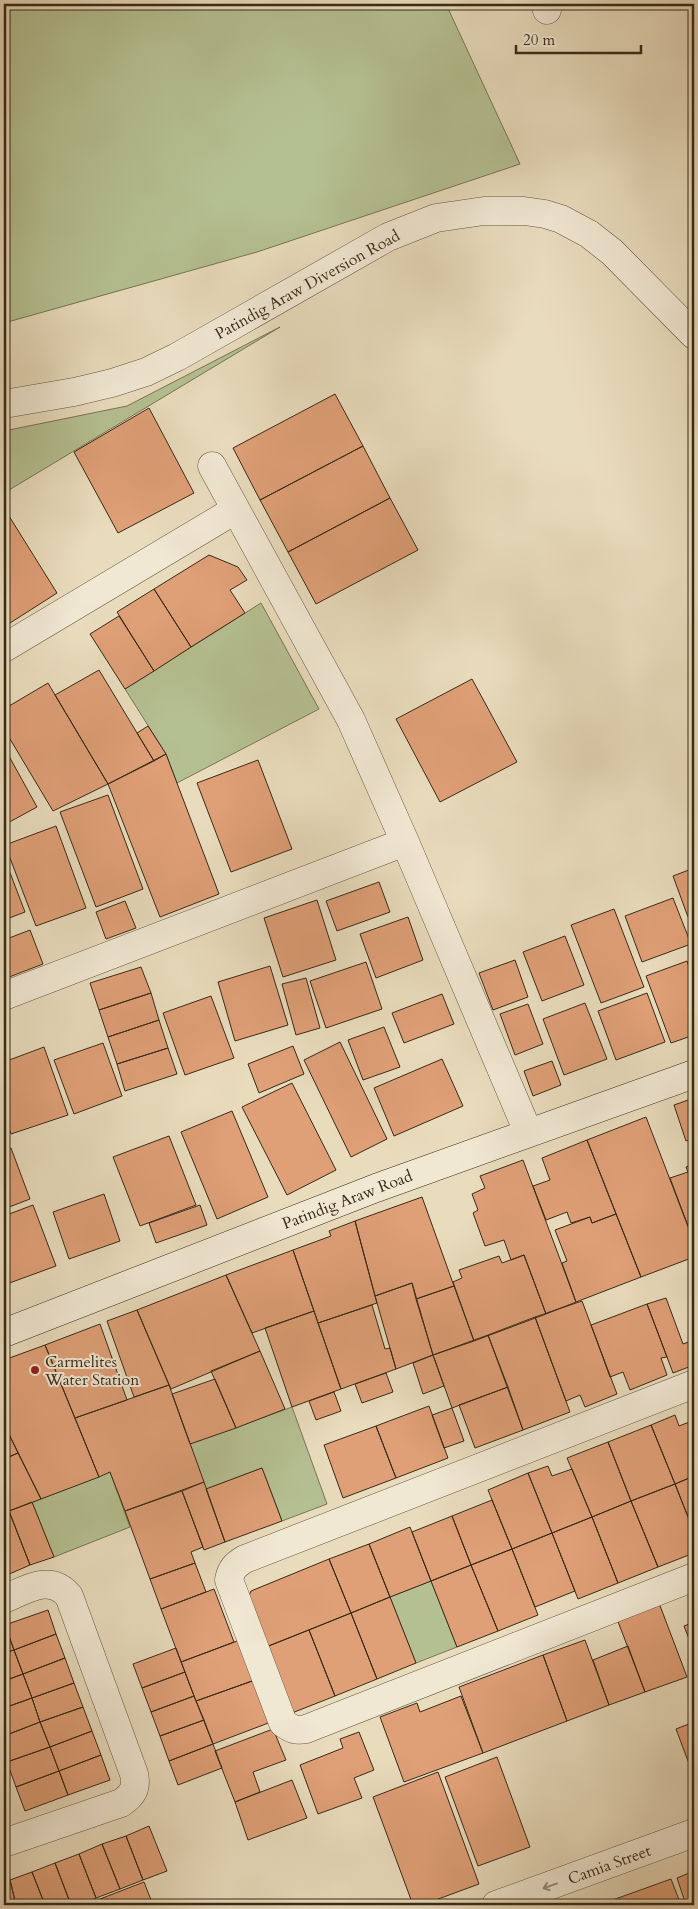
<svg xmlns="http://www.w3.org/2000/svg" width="698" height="1909" font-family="Cardo,serif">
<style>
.green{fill:#b5c092;stroke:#767554}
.building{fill:#df9f77;stroke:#382a17}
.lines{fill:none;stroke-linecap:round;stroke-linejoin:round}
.minor-casing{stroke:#645640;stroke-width:29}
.tertiary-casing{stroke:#645640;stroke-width:29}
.secondary-casing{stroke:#382a17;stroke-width:29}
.minor{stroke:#f1e8d4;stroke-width:28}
.tertiary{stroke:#f1e8d4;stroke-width:28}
.secondary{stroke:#f1e8d4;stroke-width:28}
.oneway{stroke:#948976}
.poi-dot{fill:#8f2418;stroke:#f1e8d4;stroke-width:2}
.labels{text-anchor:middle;stroke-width:4;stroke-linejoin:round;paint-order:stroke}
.street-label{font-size:16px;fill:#382a17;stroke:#f1e8d4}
.poi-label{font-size:16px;fill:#382a17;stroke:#f1e8d4;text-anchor:start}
</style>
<rect width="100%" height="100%" fill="#e9dcbd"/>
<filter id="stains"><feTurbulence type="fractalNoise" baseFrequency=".004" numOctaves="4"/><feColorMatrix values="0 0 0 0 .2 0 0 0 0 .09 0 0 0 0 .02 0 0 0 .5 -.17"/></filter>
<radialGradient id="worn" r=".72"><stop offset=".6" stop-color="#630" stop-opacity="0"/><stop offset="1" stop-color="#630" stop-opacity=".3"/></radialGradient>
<path class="green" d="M4 4H446L520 164 257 252 4 323Z
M280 327 4 493V431L127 406Z
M261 603 319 709 177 783 166 754 125 689Z
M292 1407 327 1504 282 1521 262 1468 206 1489 190 1444Z
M110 1472 130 1527 54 1557 32 1502Z
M431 1581 457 1647 416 1663 390 1597Z"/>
<path class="building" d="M335 394 363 446 260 500 233 448Z
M149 408 194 493 118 533 74 452Z
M363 446 390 498 288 552 260 500Z
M390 498 418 550 316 604 288 552Z
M4 508 57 593 10 623 4 612Z
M209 555 238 567 247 580 230 590 245 613 191 647 154 589Z
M154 589 191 647 154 671 117 612Z
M119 616 154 671 125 689 90 634Z
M99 670 154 761 108 784 55 695Z
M472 679 517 762 440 802 396 719Z
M48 683 108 784 53 811 4 729V709Z
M148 726 166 754 154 761 137 733Z
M4 747 37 807 4 825Z
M166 754 219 894 160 917 108 784Z
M258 760 292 849 231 872 197 783Z
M108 795 143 889 96 907 60 812Z
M56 826 86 908 36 926 5 845Z
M4 857 25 912 4 920Z
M694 868V914L688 917 673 876Z
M379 882 390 912 337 931 326 901Z
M673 898 691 944 642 962 625 916Z
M317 900 336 960 283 977 264 918Z
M125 901 136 928 106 939 96 912Z
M614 909 644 987 601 1003 571 925Z
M408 917 423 960 376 978 360 934Z
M30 930 43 964 4 979V940Z
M565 936 584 985 542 1001 523 952Z
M515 960 528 997 493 1010 479 973Z
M687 961 694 981V1035L671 1043 646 976Z
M366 962 382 1009 326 1028 310 981Z
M270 966 288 1025 235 1041 218 982Z
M141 967 151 993 99 1010 90 983Z
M306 978 320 1028 296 1035 282 984Z
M151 993 159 1020 108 1037 99 1010Z
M647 993 665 1042 616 1060 598 1011Z
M442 994 454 1024 404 1043 392 1013Z
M211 996 234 1058 185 1075 163 1013Z
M585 1003 607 1059 564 1075 543 1019Z
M528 1004 543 1044 515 1055 500 1014Z
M159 1020 168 1048 117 1064 108 1037Z
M384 1027 400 1067 363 1080 348 1040Z
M340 1042 387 1139 351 1157 304 1060Z
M103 1043 122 1096 74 1114 54 1060Z
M293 1046 304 1074 259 1093 248 1064Z
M44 1047 68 1115 11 1134 4 1114V1062Z
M168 1048 177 1074 125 1091 117 1064Z
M442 1059 463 1106 394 1136 374 1088Z
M552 1061 561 1085 533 1096 524 1071Z
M292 1083 336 1170 287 1195 242 1107Z
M694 1098V1138L686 1141 674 1105Z
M232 1111 268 1197 217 1219 181 1132Z
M646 1117 694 1242V1257L641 1277 587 1140Z
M169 1136 196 1205 140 1226 113 1157Z
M587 1140 616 1214 592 1223 590 1217 571 1223 567 1212 546 1220 533 1186 550 1180 542 1158Z
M11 1148 30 1199 4 1209V1151Z
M523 1160 576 1302 546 1314 524 1255 511 1260 504 1240 485 1246 473 1213 478 1210 472 1194 485 1188 480 1176Z
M694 1164V1242L670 1178 688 1172 686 1167Z
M104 1194 120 1241 69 1259 53 1212Z
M422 1197 454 1286 416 1299 412 1283 375 1296 355 1221Z
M33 1205 56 1266 4 1285V1216Z
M200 1205 207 1225 156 1243 149 1223Z
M616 1214 641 1277 576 1302 562 1263 567 1261 555 1230 590 1217 592 1223Z
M355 1221 377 1303 318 1323 293 1250 331 1236 329 1231Z
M293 1250 314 1311 252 1333 226 1275Z
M524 1255 546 1314 474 1341 453 1282 462 1278 459 1270 499 1256 502 1263Z
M226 1275 260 1351 171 1389 137 1310Z
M412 1283 433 1355 396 1369 375 1296Z
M454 1286 474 1341 433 1355 416 1299Z
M666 1298 683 1344 694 1340V1365L673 1373 647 1304Z
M582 1301 617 1394 585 1407 580 1395 566 1401 535 1317Z
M647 1304 667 1357 661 1358 667 1375 630 1390 623 1372 610 1377 591 1325Z
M372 1305 385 1349 390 1348 396 1369 341 1389 318 1323Z
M137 1310 169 1385 134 1397 107 1321Z
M314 1311 341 1389 292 1407 265 1328Z
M535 1317 570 1412 523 1430 488 1335Z
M100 1324 127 1400 75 1418 45 1345Z
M488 1335 508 1387 452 1408 433 1355Z
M45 1345 99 1477 41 1499 4 1424V1360Z
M260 1351 285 1409 236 1428 211 1371Z
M433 1355 444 1386 423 1394 413 1363Z
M386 1373 393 1392 362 1403 355 1384Z
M215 1379 236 1428 190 1444 172 1394Z
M169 1385 204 1482 125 1511 110 1472 99 1477 75 1418Z
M508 1387 523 1430 475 1448 459 1405Z
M334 1392 341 1411 316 1420 309 1401Z
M429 1406 448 1458 396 1478 376 1426Z
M452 1408 464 1441 444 1448 432 1415Z
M675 1415 679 1426 692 1421 694 1427V1476L675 1484 651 1425Z
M4 1424 18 1453 4 1459Z
M651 1425 675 1484 631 1501 608 1442Z
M376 1426 396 1478 343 1498 324 1445Z
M608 1442 631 1501 592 1517 567 1458Z
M18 1453 41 1499 4 1513V1459Z
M548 1466 552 1476 572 1469 592 1517 552 1533 528 1473Z
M262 1468 282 1521 225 1542 206 1489Z
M528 1473 552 1533 512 1549 488 1490Z
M694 1476V1532L675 1484Z
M204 1482 225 1542 204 1550 182 1491Z
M675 1484 694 1532V1553L658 1567 631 1501Z
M182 1491 203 1547 191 1552 195 1563 150 1579 125 1511Z
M492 1500 512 1549 471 1565 452 1516Z
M631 1501 658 1567 618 1583 592 1517Z
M32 1502 54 1557 30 1565 9 1511Z
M9 1511 30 1565 7 1575 4 1566V1513Z
M452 1516 471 1565 431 1581 412 1532Z
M592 1517 618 1583 578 1599 552 1533Z
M410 1527 431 1581 390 1597 369 1544Z
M552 1533 575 1591 535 1607 512 1549Z
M369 1544 390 1597 351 1613 329 1559Z
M512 1549 538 1615 498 1631 471 1565Z
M329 1559 351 1613 266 1647 247 1600 251 1591Z
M195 1563 206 1592 161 1609 150 1579Z
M471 1565 498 1631 457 1647 431 1581Z
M214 1589 234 1642 181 1662 161 1609Z
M390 1597 416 1663 377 1679 351 1613Z
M659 1603 687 1677 645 1692 617 1619Z
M48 1610 56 1634 14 1650 5 1625Z
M351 1613 377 1679 335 1696 309 1630Z
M694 1622V1652L684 1626Z
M5 1625 14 1650 4 1653V1626Z
M309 1630 335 1696 292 1713 266 1647Z
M56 1634 65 1658 23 1674 14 1650Z
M240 1640 255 1680 196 1701 181 1662Z
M585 1640 609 1705 567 1721 543 1655Z
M628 1646 645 1692 609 1705 593 1660Z
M176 1648 185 1672 142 1688 133 1664Z
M14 1650 23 1674 4 1681V1653Z
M543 1655 567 1721 483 1753 459 1687Z
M65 1658 74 1683 32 1698 23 1674Z
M185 1672 194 1696 151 1712 142 1688Z
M23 1674 32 1698 4 1708V1681Z
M255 1680 271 1722 213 1744 196 1701Z
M74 1683 83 1707 40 1722 32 1698Z
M194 1696 204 1720 160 1736 151 1712Z
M461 1696 483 1753 404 1782 380 1717 417 1703 420 1712Z
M32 1698 40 1722 4 1736V1708Z
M83 1707 92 1731 50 1747 40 1722Z
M204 1720 213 1744 169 1761 160 1736Z
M40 1722 50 1747 7 1762 4 1753V1736Z
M694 1722V1777L676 1729Z
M273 1729 286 1760 253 1772 260 1792 235 1802 215 1751Z
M92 1731 101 1755 59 1771 50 1747Z
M359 1732 374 1770 354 1778 362 1798 318 1814 300 1765 343 1748 340 1739Z
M213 1744 222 1768 178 1785 169 1761Z
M50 1747 59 1771 16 1787 7 1762Z
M101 1755 110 1780 68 1795 59 1771Z
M497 1757 530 1847 478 1866 445 1777Z
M59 1771 68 1795 25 1811 16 1787Z
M438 1772 479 1884 422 1905H413L373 1797Z
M292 1780 307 1818 248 1840 235 1802Z
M149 1826 167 1871 143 1880 126 1836Z
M126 1836 143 1880 120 1889 102 1844Z
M102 1844 120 1889 96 1898 79 1854Z
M79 1854 96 1898 79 1905H71L55 1863Z
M55 1863 71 1905H45L32 1872Z
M694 1871V1905H686L677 1878Z
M32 1872 45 1905H16L10 1880Z
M671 1879 681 1905H608L607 1902Z
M10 1880 16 1905H4V1882Z
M144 1882 153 1905H103L100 1899Z"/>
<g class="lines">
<defs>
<path id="minor" d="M545 4 547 10
M212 466 351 720 405 842 528 1132
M4 648 235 510
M4 996 405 842
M694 1384 245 1559C235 1565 231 1569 229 1580L283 1723C291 1729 296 1731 306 1729L694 1577
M4 1599C26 1590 50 1573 69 1596L134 1774C137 1788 133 1795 121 1803L4 1843
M496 1905 694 1833"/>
<path id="tertiary" d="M4 404 74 392 112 383 146 372 177 357 388 237 436 218 484 211H524L545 214 561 219 589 234 612 252 694 335"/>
<path id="secondary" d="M4 1333 376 1188 694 1074"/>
</defs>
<use href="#minor" class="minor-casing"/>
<use href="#tertiary" class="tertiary-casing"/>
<use href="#secondary" class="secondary-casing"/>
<use href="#minor" class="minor"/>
<use href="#tertiary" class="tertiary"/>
<use href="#secondary" class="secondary"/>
</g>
<defs><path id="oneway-shaft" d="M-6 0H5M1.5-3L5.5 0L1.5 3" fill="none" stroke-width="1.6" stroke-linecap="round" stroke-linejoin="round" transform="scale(1.25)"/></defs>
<use class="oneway" href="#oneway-shaft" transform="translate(550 1886) rotate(160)"/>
<circle class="poi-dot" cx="35" cy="1370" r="5"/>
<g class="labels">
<g class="street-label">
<text transform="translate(307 284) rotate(-29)" y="6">Patindig Araw Diversion Road</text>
<text transform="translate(347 1199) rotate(-21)" y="6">Patindig Araw Road</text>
<text transform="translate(609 1864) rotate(-20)" y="6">Camia Street</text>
</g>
<g class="poi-label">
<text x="45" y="1367">Carmelites<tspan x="45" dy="18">Water Station</tspan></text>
</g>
</g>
<rect width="698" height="1909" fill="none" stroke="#e9dcbd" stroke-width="20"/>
<rect x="5" y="5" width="688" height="1899" fill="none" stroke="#382a17" stroke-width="2.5"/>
<rect x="10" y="10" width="678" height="1889" fill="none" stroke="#382a17"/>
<path d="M516 45v8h125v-8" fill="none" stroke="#382a17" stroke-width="2.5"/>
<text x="523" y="45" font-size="15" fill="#382a17" stroke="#f1e8d4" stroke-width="4" paint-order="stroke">20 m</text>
<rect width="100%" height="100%" filter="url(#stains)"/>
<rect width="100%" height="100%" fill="url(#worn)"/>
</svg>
